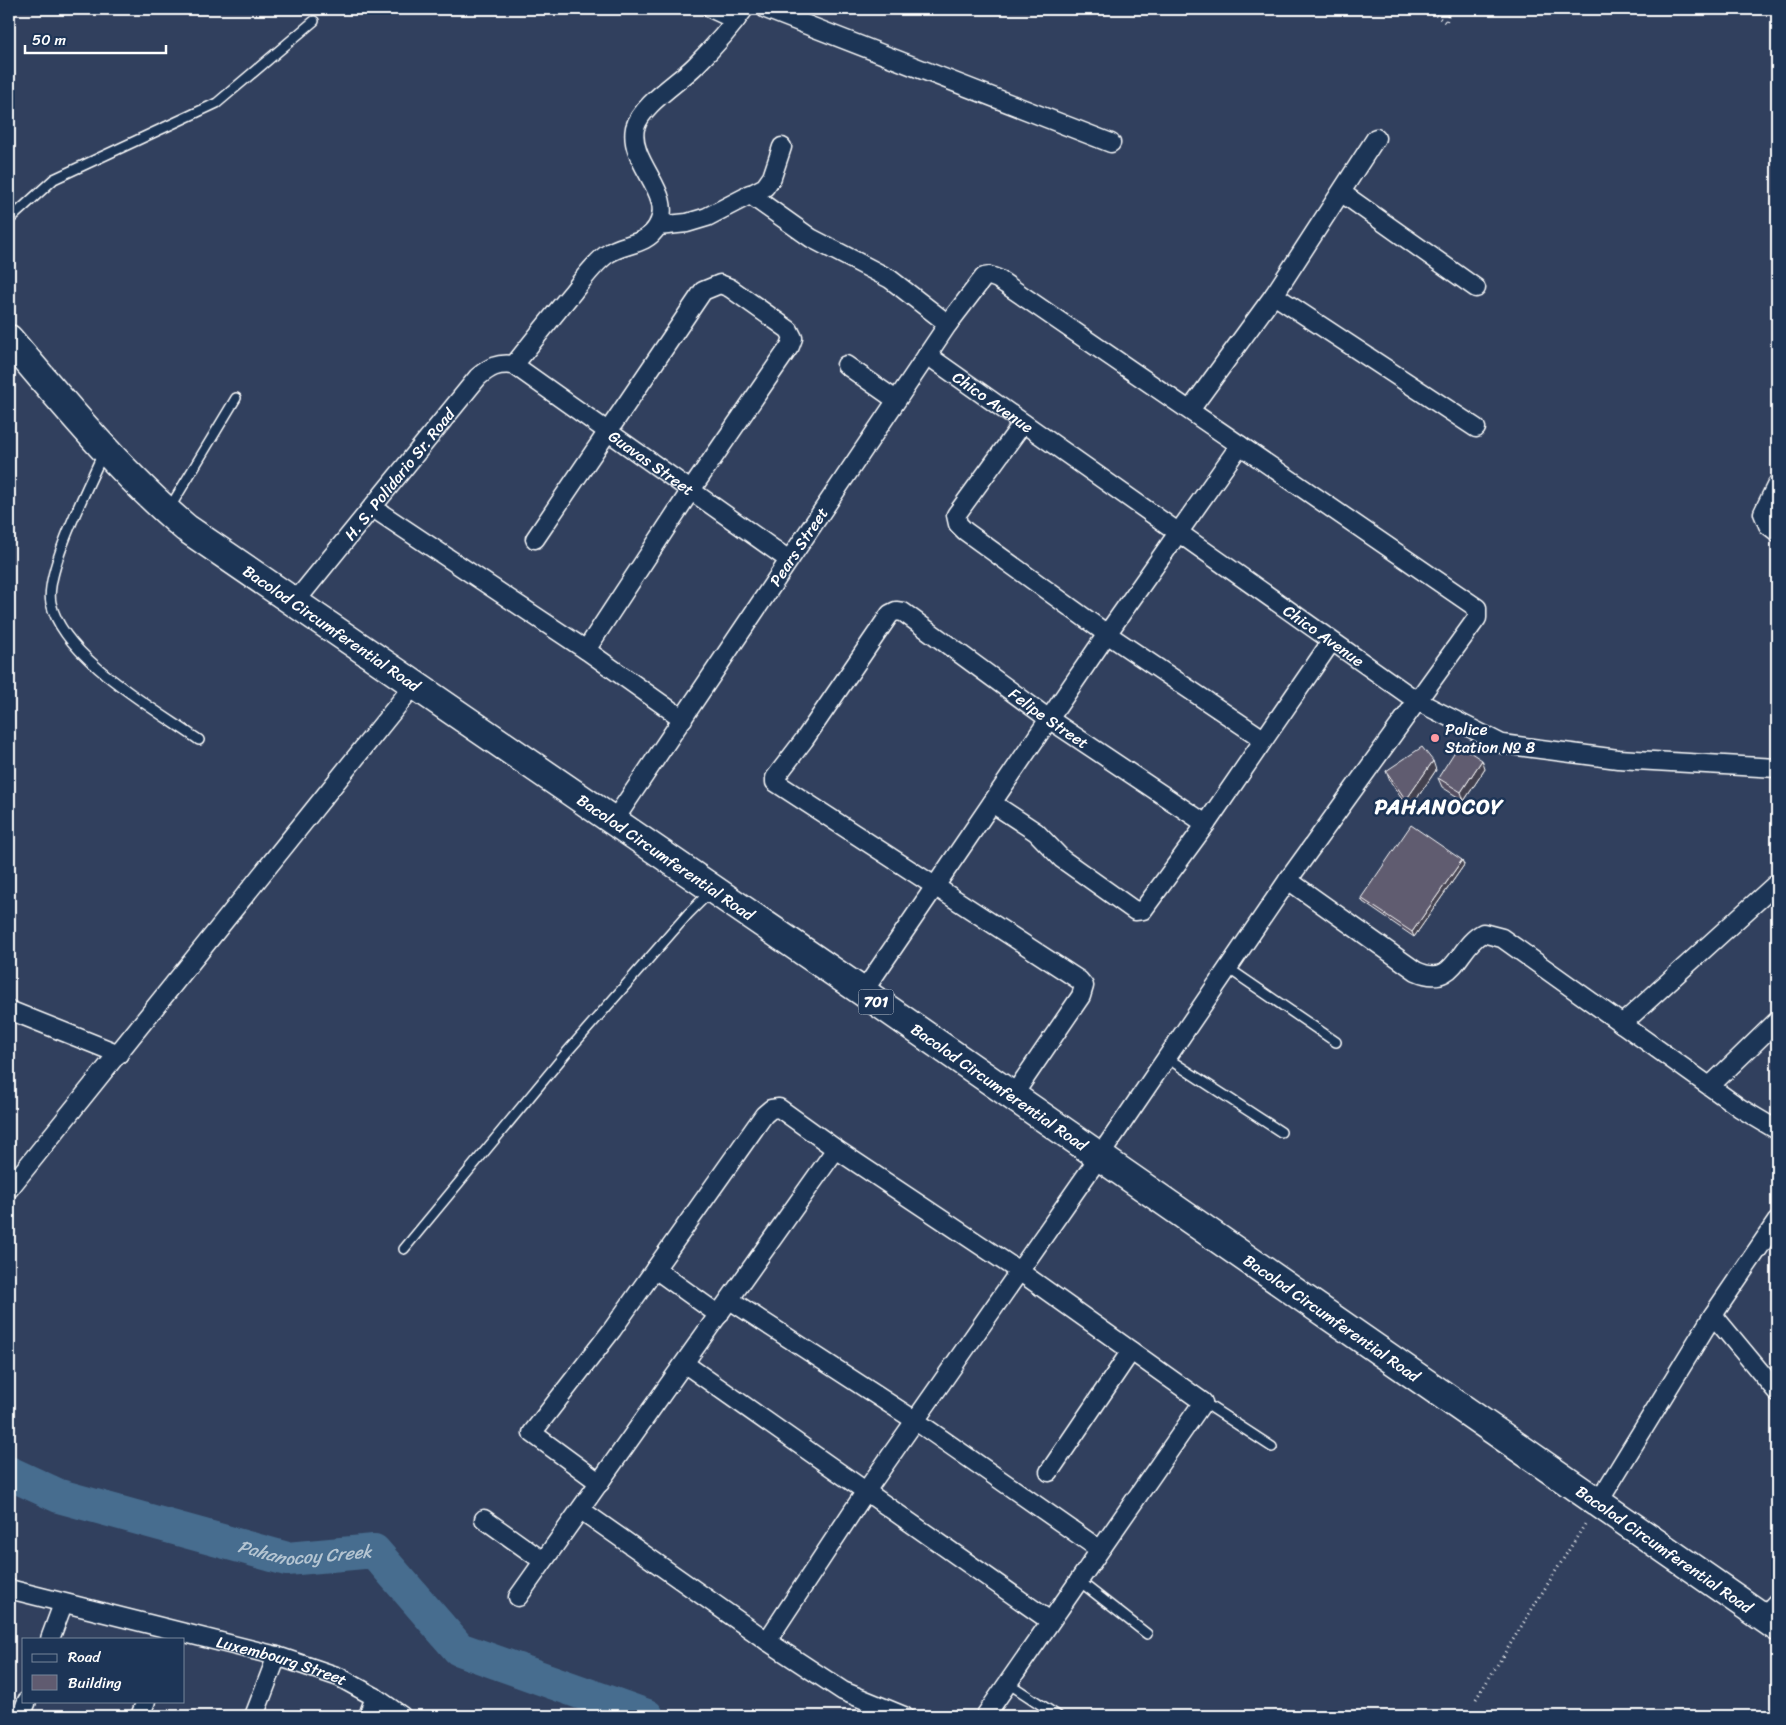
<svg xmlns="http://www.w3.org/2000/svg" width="1786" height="1725" font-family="Sriracha,sans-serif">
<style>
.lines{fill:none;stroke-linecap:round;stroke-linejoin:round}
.river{stroke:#476d8f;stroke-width:34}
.service-casing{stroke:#fff;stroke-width:12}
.minor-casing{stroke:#fff;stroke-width:21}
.primary-casing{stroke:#fff;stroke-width:31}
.path{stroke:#fff;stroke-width:3;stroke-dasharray:1 4;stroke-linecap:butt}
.service{stroke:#1d3557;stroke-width:9}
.minor{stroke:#1d3557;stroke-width:18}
.primary{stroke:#1d3557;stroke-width:28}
.wall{fill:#534e60;stroke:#fff}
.shaded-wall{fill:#43404e;stroke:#fff}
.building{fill:#605b70;stroke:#fff}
.poi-dot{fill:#ff9aa2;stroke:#1d3557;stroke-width:2}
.labels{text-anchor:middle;stroke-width:5;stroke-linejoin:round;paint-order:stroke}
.shield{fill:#1d3557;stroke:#bbc2cd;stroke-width:1}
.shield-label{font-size:15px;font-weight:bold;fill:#fff}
.street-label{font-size:16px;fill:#fff;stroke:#1d3557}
.poi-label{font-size:16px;fill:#fff;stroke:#1d3557;text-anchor:start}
.water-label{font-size:18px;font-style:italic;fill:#b5c5d2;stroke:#1d3557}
.district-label{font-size:21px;font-weight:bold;letter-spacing:1px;fill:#fff;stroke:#1d3557}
</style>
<rect width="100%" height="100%" fill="#31405e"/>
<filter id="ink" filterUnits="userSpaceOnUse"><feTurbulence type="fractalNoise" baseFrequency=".02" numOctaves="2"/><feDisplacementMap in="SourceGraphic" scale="10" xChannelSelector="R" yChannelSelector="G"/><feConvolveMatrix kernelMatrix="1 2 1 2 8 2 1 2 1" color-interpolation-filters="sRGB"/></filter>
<g filter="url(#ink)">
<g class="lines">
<path class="river" id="s1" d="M9 1473 59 1496 287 1559 374 1551 459 1649 647 1716"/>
<defs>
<path id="service" d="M9 220 54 179 217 103 314 21
M103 453C90 483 44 572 51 603 63 658 155 709 199 740
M169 509 236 398
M1228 968 1336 1042
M1167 1058 1281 1132
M404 1249 567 1052 688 914 711 891
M1203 1402 1272 1447
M1078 1580 1147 1634
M1008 1683 1058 1716"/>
<g id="minor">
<path d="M712 9 736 20"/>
<path d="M766 9 1111 143"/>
<path d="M1342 193 1476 288"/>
<path d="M749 194 811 238 890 279 948 324"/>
<path d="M658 226 687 223 707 217 765 187 772 177 782 147"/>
<path d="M1274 295 1376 138"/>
<path id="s2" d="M927 355 1417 701 1502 744 1618 759 1777 768"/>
<path d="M514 365C533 341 553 316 573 292 583 279 593 265 606 255 623 242 645 247 657 227 677 194 628 164 635 128 641 105 678 83 695 66 713 48 730 29 744 9"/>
<path d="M846 365 896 400"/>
<path d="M1190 410 1274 295 1476 428"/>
<path d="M1023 423 956 515 958 524 965 531 1107 634 1263 739"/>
<path d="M1777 484 1763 513 1768 525 1777 532"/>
<path d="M373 508 586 650 683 719"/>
<path d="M535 539 703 291 720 284 730 288 789 330 793 338 790 346 691 490 586 650"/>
<path id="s3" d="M295 602 478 377C490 367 497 363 514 365L789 560"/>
<path d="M992 803 1036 832 1062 859 1135 911 1143 910 1206 824 1331 642"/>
<path id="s4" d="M613 822 948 324 984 277 990 276 998 279 1477 608V618L1288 880 1099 1157 866 1491 767 1641"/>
<path d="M1288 880 1416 971C1456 989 1456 947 1483 933L1502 938 1740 1108 1777 1130"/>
<path d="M863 992 1107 634 1240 445"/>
<path d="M9 1010 119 1054"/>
<path d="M1622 1024 1777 883"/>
<path d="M1710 1086 1777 1021"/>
<path id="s5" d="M1012 1097 1081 996 1084 986 1079 980 775 782V778L804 740 890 614 896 611 903 612 1049 719 1206 824"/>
<path d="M9 1189 414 685"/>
<path d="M655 1269 719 1315"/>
<path d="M730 1300 916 1421 1099 1549"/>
<path d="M1713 1315 1777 1392"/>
<path d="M685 1364 1050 1621"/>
<path d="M1049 1472 1131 1351"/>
<path d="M600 1483 532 1433 612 1330 764 1115 771 1109 779 1108 836 1149 1019 1271 1203 1402 985 1716"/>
<path d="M1598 1503 1713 1315 1777 1221"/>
<path d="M581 1510 767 1641 843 1691 904 1716"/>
<path d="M484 1519 543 1561"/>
<path id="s6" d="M9 1589 277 1656 339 1677 375 1697 402 1716"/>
<path d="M518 1597 836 1149"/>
<path d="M1763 1617 1777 1602"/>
<path d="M50 1639 63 1604"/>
<path d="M21 1716 27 1701"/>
<path d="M140 1716 146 1701"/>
<path d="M254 1716 277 1656"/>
<path d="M368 1716 375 1697"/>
</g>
<g id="primary">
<path id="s7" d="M9 339C65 405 120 472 186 528L863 992 1777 1627"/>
</g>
</defs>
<use href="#service" class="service-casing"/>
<use href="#minor" class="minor-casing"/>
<use href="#primary" class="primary-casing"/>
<path class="path" d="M1428 9 1446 23 1450 9
M1476 1699 1587 1521"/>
<use href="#service" class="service"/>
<use href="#minor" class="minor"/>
<use href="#primary" class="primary"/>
</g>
<path class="wall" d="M1485 769 1464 801 1442 787 1438 778Z
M1436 770 1409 810 1390 781 1386 771Z
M1462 860 1464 865 1414 937 1363 902 1361 898Z"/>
<path class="shaded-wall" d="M1482 760 1485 769 1464 801 1461 792Z
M1433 761 1436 770 1409 810 1406 800Z
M1462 860 1464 865 1414 937 1412 932Z"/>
<path class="building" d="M1459 745 1482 760 1461 792 1438 778Z
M1422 747 1433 761 1406 800 1386 771Z
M1411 825 1462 860 1412 932 1361 898Z"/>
</g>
<circle class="poi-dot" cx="1435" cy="738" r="5"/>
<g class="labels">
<rect class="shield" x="858.5" y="989.5" width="35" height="25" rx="4"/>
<g class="shield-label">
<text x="876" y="1007">701</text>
</g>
<g class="street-label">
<text dy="6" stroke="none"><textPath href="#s2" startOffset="81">Chico Avenue</textPath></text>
<text dy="6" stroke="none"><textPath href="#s3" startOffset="498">Guavas Street</textPath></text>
<text dy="6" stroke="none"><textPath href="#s3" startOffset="165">H. S. Polidario Sr. Road</textPath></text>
<text dy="6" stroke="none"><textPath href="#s4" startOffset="332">Pears Street</textPath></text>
<text dy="6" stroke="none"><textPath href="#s7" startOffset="436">Bacolod Circumferential Road</textPath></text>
<text dy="6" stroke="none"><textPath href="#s2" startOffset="486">Chico Avenue</textPath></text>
<text dy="6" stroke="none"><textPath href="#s5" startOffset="902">Felipe Street</textPath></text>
<text dy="6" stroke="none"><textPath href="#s7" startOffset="841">Bacolod Circumferential Road</textPath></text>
<text dy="6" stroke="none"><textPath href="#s7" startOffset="1246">Bacolod Circumferential Road</textPath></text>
<text dy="6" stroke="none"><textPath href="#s7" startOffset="1651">Bacolod Circumferential Road</textPath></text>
<text dy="6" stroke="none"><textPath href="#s7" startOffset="2056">Bacolod Circumferential Road</textPath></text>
<text dy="6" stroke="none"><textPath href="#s6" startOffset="282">Luxembourg Street</textPath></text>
</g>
<g class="poi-label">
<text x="1445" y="735">Police<tspan x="1445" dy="18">Station № 8</tspan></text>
</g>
<g class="water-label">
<text dy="6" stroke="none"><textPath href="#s1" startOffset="309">Pahanocoy Creek</textPath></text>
</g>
<g class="district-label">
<text x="1439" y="814">PAHANOCOY</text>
</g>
</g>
<rect width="1786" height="1725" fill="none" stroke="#1d3557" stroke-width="30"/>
<rect x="15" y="15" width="1756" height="1695" fill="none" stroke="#fff" stroke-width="2" filter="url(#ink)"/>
<rect x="22" y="1638" width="162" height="65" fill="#1d3557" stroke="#77869a"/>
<rect x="32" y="1654" width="25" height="8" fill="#1d3557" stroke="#77869a"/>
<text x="68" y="1662" font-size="15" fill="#ffffff">Road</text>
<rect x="32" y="1675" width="25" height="15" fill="#605b70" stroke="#77869a"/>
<text x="68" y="1688" font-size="15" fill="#ffffff">Building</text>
<path d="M25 45v8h141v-8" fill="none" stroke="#ffffff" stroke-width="2.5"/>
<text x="32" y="45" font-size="15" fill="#ffffff" stroke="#1d3557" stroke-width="4" paint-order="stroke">50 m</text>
</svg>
